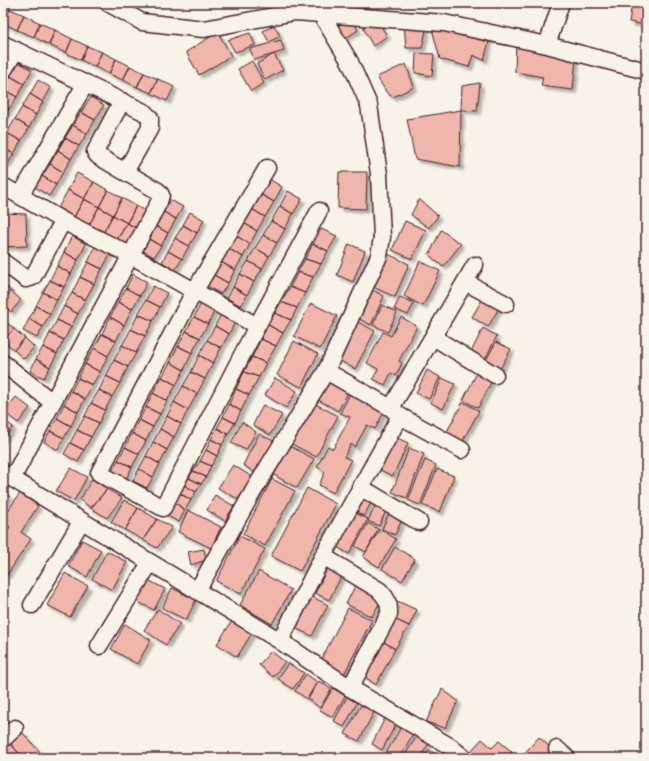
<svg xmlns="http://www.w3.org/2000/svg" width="649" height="761" font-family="Itim,sans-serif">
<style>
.building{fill:#f0b6ab;stroke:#4a1f2b;filter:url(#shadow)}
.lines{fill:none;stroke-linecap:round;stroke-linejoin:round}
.minor-casing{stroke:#4a1f2b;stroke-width:19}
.minor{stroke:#f7f3e8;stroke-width:16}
</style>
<defs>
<filter id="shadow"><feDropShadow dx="3.5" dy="3.5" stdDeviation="1" flood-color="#0004"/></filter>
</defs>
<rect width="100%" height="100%" fill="#f7f3e8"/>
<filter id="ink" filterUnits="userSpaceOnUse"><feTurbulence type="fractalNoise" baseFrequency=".025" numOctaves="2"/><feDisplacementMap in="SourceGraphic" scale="8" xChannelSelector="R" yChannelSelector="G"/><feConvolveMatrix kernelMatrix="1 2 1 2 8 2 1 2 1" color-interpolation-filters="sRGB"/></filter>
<g filter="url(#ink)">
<path class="building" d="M632 3 646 7V25L629 22Z
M3 5 10 9 3 23Z
M10 9 24 15 17 30 3 23Z
M24 15 40 23 34 37 17 30Z
M351 18 358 30 346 38 338 26Z
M377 20 387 36 373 46 363 28Z
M40 23 55 30 49 45 34 37Z
M404 23 427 26 422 48H406Z
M274 25 280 36 269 42 263 31Z
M432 29 490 38 484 60 473 55 469 67 440 59Z
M55 30 72 39 66 53 49 45Z
M218 32 231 56 199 75 186 52Z
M250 33 255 45 235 52 228 40Z
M72 39 87 46 81 60 66 53Z
M281 40 284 51 254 60 250 49Z
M516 42 576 58 573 90 541 86 543 77 515 72Z
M87 46 102 52 95 67 81 60Z
M102 52 116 59 109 74 95 67Z
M416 53 434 54 432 76 415 73Z
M274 54 283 70 265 80 257 64Z
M116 59 130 66 123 80 109 74Z
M252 61 264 83 251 91 238 69Z
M18 62 32 70 24 84 10 76Z
M406 64 414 87 393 97 387 93 377 77Z
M130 66 144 73 137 87 123 80Z
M144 73 158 79 151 93 137 87Z
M10 76 24 84 17 97 3 89Z
M158 79 174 87 167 101 151 93Z
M38 80 51 88 43 102 30 94Z
M480 83 477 111 461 110 462 86Z
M3 89 17 97 9 109 3 106Z
M30 94 43 102 36 115 22 107Z
M91 97 104 105 95 120 81 112Z
M3 106 9 109 3 121Z
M22 107 36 115 29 128 15 119Z
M461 110 460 167 415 159 407 119Z
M81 112 95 120 87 134 73 125Z
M15 119 29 128 21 141 7 133Z
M73 125 87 134 79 146 65 138Z
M7 133 21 141 14 154 3 148V140Z
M65 138 79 146 71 159 58 150Z
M3 148 14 154 7 165 3 163Z
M58 150 71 159 63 172 50 164Z
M50 164 63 172 56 185 42 176Z
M339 172H367L366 209 338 208Z
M77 173 94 182 84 199 68 190Z
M42 176 56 185 49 196 35 187Z
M269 179 282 187 274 202 260 194Z
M94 182 108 190 99 207 84 199Z
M68 190 84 199 74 217 58 208Z
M108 190 122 198 113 215 99 207Z
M288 191 302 199 293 214 280 206Z
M260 194 274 202 265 217 252 209Z
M122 198 136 206 127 223 113 215Z
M84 199 99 207 89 225 74 217Z
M169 199 183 207 176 219 162 211Z
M419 199 438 216 429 228 411 215Z
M136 206 149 213 140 230 127 223Z
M280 206 293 214 285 229 271 221Z
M99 207 113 215 103 233 89 225Z
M252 209 265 217 257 231 244 223Z
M162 211 176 219 168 233 154 225Z
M190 212 204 220 197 233 183 225Z
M3 213 26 214 27 246 3 247Z
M113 215 127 223 117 240 103 233Z
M271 221 285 229 277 243 263 235Z
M405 221 426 230 412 259 392 250Z
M127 223 140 230 130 248 117 240Z
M244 223 257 231 250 244 236 236Z
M154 225 168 233 161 246 147 238Z
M183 225 197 233 189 246 175 238Z
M321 229 337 236 328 251 313 244Z
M441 230 461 244 443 267 429 255Z
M263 235 277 243 269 256 255 248Z
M72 236 86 244 78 260 64 252Z
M236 236 250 244 243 257 229 249Z
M147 238 161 246 154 257 140 249Z
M175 238 189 246 182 259 168 251Z
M313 244 328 251 321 264 305 259Z
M349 244 365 251 353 282 337 275Z
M96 245 111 253 102 269 88 262Z
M255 248 269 256 262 269 248 261Z
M229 249 243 257 235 270 221 262Z
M168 251 182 259 175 270 162 262Z
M64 252 78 260 71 274 57 266Z
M388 254 409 264 395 297 373 287Z
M305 259 321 264 313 277 298 272Z
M248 261 262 269 254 282 240 274Z
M420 261 440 271 423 306 404 296Z
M88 262 102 269 94 284 80 277Z
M221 262 235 270 228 283 214 275Z
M57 266 71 274 64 287 50 280Z
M298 272 313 277 305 293 290 287Z
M133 274 147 282 140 296 126 288Z
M240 274 254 282 247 295 233 287Z
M214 275 228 283 221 294 207 286Z
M80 277 94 284 85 300 72 293Z
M50 280 64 287 57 300 43 292Z
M3 284 11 291 3 301Z
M153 286 167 293 160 307 146 300Z
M233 287 247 295 241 306 227 298Z
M290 287 305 293 297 308 281 302Z
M126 288 140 296 132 309 118 302Z
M371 289 384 296 371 325 357 318Z
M11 291 21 300 11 312 3 305V301Z
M43 292 57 300 50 314 36 306Z
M72 293 85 300 78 314 64 306Z
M400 297 414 303 408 315 394 309Z
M483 298 499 308 488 327 472 317Z
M146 300 160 307 153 321 138 314Z
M118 302 132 309 124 325 110 317Z
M281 302 297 308 291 320 275 313Z
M201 303 215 310 208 324 194 317Z
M311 303 337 316 320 349 294 336Z
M382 305 397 312 388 332 373 325Z
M36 306 50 314 43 327 29 319Z
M64 306 78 314 71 327 57 320Z
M222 312 236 320 229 334 215 326Z
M275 313 291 320 283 333 268 325Z
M138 314 153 321 145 336 131 329Z
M110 317 124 325 116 341 102 334Z
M194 317 208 324 200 338 186 331Z
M401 317 417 326 399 361 402 363 396 376 391 373 385 385 373 379 378 369 367 363 383 332 391 336Z
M3 319 14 329 3 340Z
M29 319 43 327 37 338 23 331Z
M57 320 71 327 64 340 50 333Z
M356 321 375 331 355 369 337 359Z
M268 325 283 333 276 346 261 339Z
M215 326 229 334 221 348 207 340Z
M483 328 497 336 484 361 470 354Z
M14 329 25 338 14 350 3 340Z
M131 329 145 336 136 353 122 345Z
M186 331 200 338 192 353 178 346Z
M50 333 64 340 57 354 43 347Z
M102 334 116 341 108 356 94 348Z
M25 338 34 347 24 359 14 350Z
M261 339 276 346 266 363 252 357Z
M207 340 221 348 213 363 199 355Z
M294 341 318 354 301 387 277 375Z
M496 342 511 349 500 369 485 362Z
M122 345 136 353 128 367 114 360Z
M178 346 192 353 184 370 170 362Z
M43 347 57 354 50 367 36 359Z
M94 348 108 356 100 372 85 364Z
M199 355 213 363 205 379 191 372Z
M252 357 266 363 259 377 244 372Z
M36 359 50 367 44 378 30 371Z
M114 360 128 367 120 383 106 376Z
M170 362 184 370 176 385 162 377Z
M85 364 100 372 92 385 78 378Z
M427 370 440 377 429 399 416 393Z
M191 372 205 379 197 394 183 386Z
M244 372 259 377 249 395 236 389Z
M477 373 492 381 478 408 463 400Z
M106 376 120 383 112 397 99 390Z
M327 376 350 389 338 411 315 398Z
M162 377 176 385 167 401 153 393Z
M78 378 92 385 85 399 71 391Z
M275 378 297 391 286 408 265 395Z
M442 378 455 384 443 409 431 403Z
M183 386 197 394 188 410 174 402Z
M236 389 249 395 241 411 229 404Z
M99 390 112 397 105 410 91 403Z
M352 390 386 408 375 429 367 425 355 447 351 444 344 457 351 460 333 493 319 485 325 472 317 467 328 446 333 449 350 417 340 413Z
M71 391 85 399 78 412 64 404Z
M153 393 167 401 160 414 146 407Z
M16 397 30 408 18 423 4 412Z
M174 402 188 410 181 424 167 416Z
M312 402 338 416 316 457 290 443Z
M463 402 479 411 461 444 445 435Z
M91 403 105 410 99 423 85 416Z
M64 404 78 412 71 426 57 418Z
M229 404 241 411 235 423 223 417Z
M263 405 282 415 270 435 253 425Z
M146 407 160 414 153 427 139 420Z
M85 416 99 423 91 437 77 430Z
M167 416 181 424 174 437 160 429Z
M223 417 235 423 228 434 217 428Z
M57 418 71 426 64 438 50 431Z
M3 419 13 427 3 440Z
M139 420 153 427 146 441 132 433Z
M242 422 256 432 246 450 231 443Z
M217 428 228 434 222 445 211 439Z
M160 429 174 437 167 450 153 442Z
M77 430 91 437 84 450 70 443Z
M50 431 64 438 58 450 44 442Z
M132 433 146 441 139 454 125 447Z
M259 434 276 442 257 474 243 465Z
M393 436 408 443 393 476 378 469Z
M211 439 222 445 217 456 206 450Z
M153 442 167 450 160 464 146 456Z
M70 443 84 450 78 462 64 454Z
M290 446 314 459 297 488 274 475Z
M125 447 139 454 132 467 118 460Z
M409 448 424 454 407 498 392 492Z
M206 450 217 456 211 466 200 461Z
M146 456 160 464 153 477 139 469Z
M118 460 132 467 126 479 112 471Z
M425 460 436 465 420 505 408 500Z
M200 461 211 466 206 477 193 471Z
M233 465 254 478 238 499 218 488Z
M71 468 87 477 74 501 56 491Z
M139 469 153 477 147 488 133 481Z
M437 469 454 476 440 512 422 505Z
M193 471 206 477 201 484 189 478Z
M189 478 201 484 196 492 184 485Z
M92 479 107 489 91 508 80 500Z
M272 479 295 491 265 546 243 534Z
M184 485 196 492 191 500 179 493Z
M307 488 336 504 300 571 271 556Z
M107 489 122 498 107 518 91 508Z
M3 491 10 497 3 506Z
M362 491 374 497 364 516 352 510Z
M20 493 38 506 21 532 31 539 7 575 3 572V537L10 527 3 522V518Z
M179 493 191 500 185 510 174 502Z
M215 495 234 506 225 521 207 510Z
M124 500 138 508 125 530 111 522Z
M174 502 185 510 179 522 165 515Z
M377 502 388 507 379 526 368 521Z
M138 508 157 519 143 540 125 530Z
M391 509 404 515 395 535 382 529Z
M188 510 221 527 211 548 178 532Z
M355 513 368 519 349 554 337 547Z
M157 519 172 527 157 548 143 540Z
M368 523 378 529 366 552 355 546Z
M380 529 396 539 379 567 363 557Z
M240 536 265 549 241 594 216 581Z
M82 540 101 550 87 577 68 566Z
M395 547 415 559 402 581 382 569Z
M204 549 206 560 191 565 188 552Z
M107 551 127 562 112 590 92 579Z
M328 567 342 575 329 600 315 593Z
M259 571 291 590 272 624 240 605Z
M65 573 88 586 70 617 47 605Z
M146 579 165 589 154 610 136 601Z
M356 584 382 598 372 617 346 604Z
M172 588 196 600 186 620 162 608Z
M311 596 328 605 312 636 295 628Z
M395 600 417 610 409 626 390 617Z
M348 608 372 620 343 676 319 664Z
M158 609 180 624 166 645 144 630Z
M390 617 409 626 395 649 378 638Z
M232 621 252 633 237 657 217 644Z
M125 624 151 640 137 664 111 649Z
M378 638 395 649 376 685 361 674Z
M271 651 285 662 273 677 259 665Z
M288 663 304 673 293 689 278 679Z
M306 674 317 682 307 699 295 691Z
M319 681 331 689 320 708 308 699Z
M333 688 345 696 333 717 320 710Z
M442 689 458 701 445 728 426 722Z
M347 697 357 703 344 727 334 721Z
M361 705 374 712 359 741 345 734Z
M385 718 396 724 382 750 372 744Z
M401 727 413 734 399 758H390L385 755Z
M21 731 40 752 33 758H23L9 742Z
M417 736 429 743 420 758H403Z
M539 737 553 750 546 758H524L522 756Z
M482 739 492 748 499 741 512 752 507 758H474L469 753Z
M9 742 23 758H3V748Z
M429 750 443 758H424Z
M42 753 46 758H36Z"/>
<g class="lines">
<defs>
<path id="minor" d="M108 3 142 22 204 29 295 12 444 23 547 45 646 71
M321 14 350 62 369 105 379 174 382 237 379 256 326 371
M3 44 144 112 150 118V128L125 172 158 191 161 195 159 202 12 479
M547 45 561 3
M3 71 16 50
M122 101 95 152 98 156 125 172
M267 168 194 292 99 473 163 508 257 326 319 211
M3 186 63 221 130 255 257 326
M20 196 86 83
M3 262 26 279 33 277 63 221
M465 282 506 304
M433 337 495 375
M3 363 52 402
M391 408 475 265
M400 416 462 450
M3 473 280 641 350 688 451 747 464 758
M360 487 419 522
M323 556 379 590C386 597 390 603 389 614L350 688
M197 591 254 490 326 371 391 408 400 416 323 556 280 641
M32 605 81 522
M99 646 150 563
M3 739 15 728
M557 749 567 758"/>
</defs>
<use href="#minor" class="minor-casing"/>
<use href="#minor" class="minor"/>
</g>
</g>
<rect width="649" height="761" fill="none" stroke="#f7f3e8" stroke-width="16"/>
<rect x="8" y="8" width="633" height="745" fill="none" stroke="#4a1f2b" stroke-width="1.5" filter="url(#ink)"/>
</svg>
